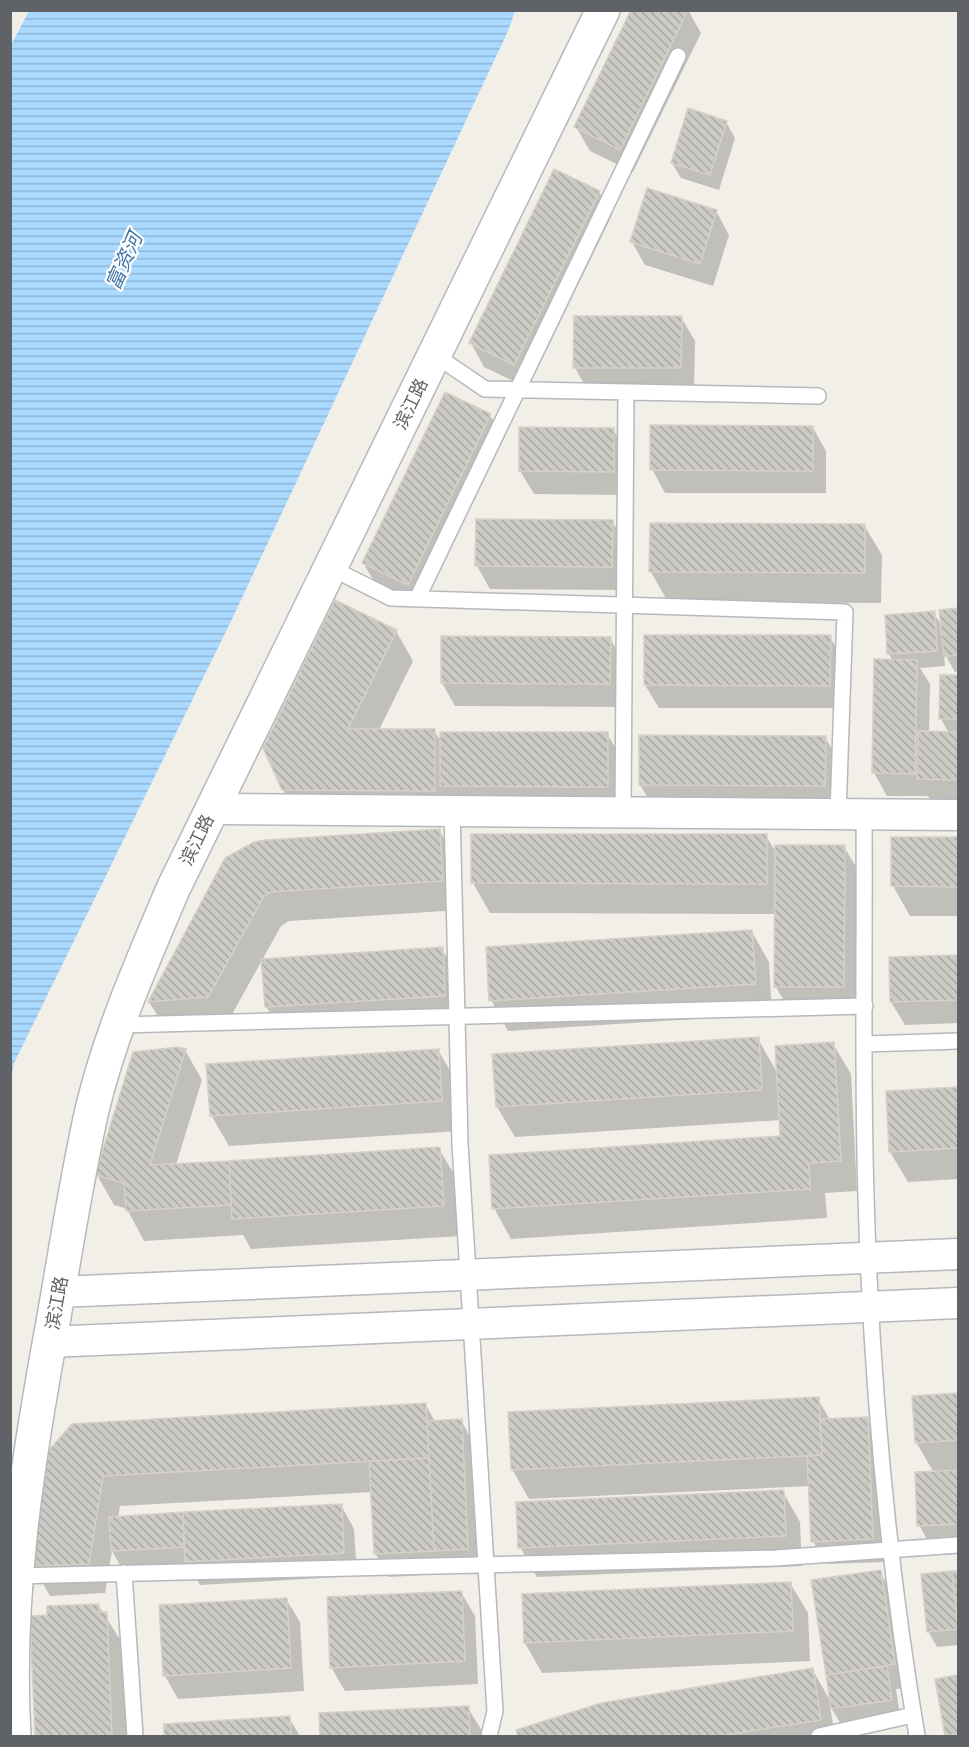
<svg xmlns="http://www.w3.org/2000/svg" width="969" height="1747" font-family="Mulish,'Noto Sans SC',sans-serif">
<style>
.water{fill:url(#water-rules)}
.shadow{fill:#0003}
.building{fill:url(#building-back-hatch);stroke:#d6d1c6;stroke-width:1.5}
.lines{fill:none;stroke-linecap:round;stroke-linejoin:round}
.service-casing{stroke:#b5b8bc;stroke-width:18}
.minor-casing{stroke:#b5b8bc;stroke-width:33}
.tertiary-casing{stroke:#b5b8bc;stroke-width:36}
.service{stroke:#fff;stroke-width:15}
.minor{stroke:#fff;stroke-width:30}
.tertiary{stroke:#fff;stroke-width:33}
.labels{text-anchor:middle;stroke-width:4.5;stroke-linejoin:round;paint-order:stroke}
.street-label{font-size:18px;fill:#5f6368;stroke:#fff}
.water-label{font-size:20px;font-style:italic;fill:#4174aa;stroke:#fff}
</style>
<defs>
<pattern id="water-rules" width="6" height="5" patternUnits="userSpaceOnUse" patternTransform="scale(1.5)"><rect width="6" height="5" fill="#aadaff"/><path d="M0 2.5h6" fill="none" stroke="#8eb4d2"/></pattern>
<pattern id="building-back-hatch" width="6" height="6" patternUnits="userSpaceOnUse" patternTransform="scale(1.5)"><rect width="6" height="6" fill="#cccac5"/><path d="M-1 5l2 2M0 0l6 6M5-1l2 2" fill="none" stroke="#a9a8a4"/></pattern>
</defs>
<rect width="100%" height="100%" fill="#f1efe8"/>
<path class="water" d="M29 11H515L508 31 233 617 14 1063 11 1080 10 47Z"/>
<path class="shadow" d="M633 10H688L701 33 633 172 590 151 576 127Z
M726 122 735 138 719 190 681 178 672 163Z
M599 192 612 215 528 388 484 367 471 343Z
M716 211 729 235 713 286 645 265 632 242Z
M681 317 695 341 694 391H588L575 368Z
M490 415 503 439 421 607 377 586 363 563Z
M813 428 826 451V493H665L652 469Z
M613 429 627 453V495L534 494 520 471Z
M477 521H612L626 544 625 590 490 589 477 566Z
M864 525 882 555 881 603 668 602 651 572Z
M958 609V671L955 672 944 653 945 666 920 668 930 684 929 733H949L941 719 942 676H958V803L932 802 928 796H887L874 773 893 661 889 654 934 613 943 628 941 611Z
M396 631 413 661 379 730 434 731 442 743 607 734 621 757 620 810 301 820 283 790Z
M830 637 843 660V708H659L645 685Z
M442 638H610L623 662V707L455 706 442 683Z
M641 736 825 737 838 760V809L654 808 640 785Z
M439 830 457 860 460 910 289 921 281 926 225 1027 167 1031 149 1002 226 859Z
M473 835 766 836 777 854 844 847 858 870 857 1010H789L776 987V914L490 913 473 883Z
M893 838H958V916H910L893 886Z
M752 932 769 962 772 1014 508 1031 491 1000Z
M442 949 455 972 458 1019 279 1030 266 1006Z
M958 956V1023L905 1025 891 1002 890 959Z
M758 1039 778 1074 833 1044 851 1074 857 1191 825 1193 827 1218 511 1239 494 1208 782 1138 781 1120 515 1137 497 1107Z
M185 1050 202 1080 176 1165 439 1149 457 1179 460 1236 251 1249 243 1235 144 1241 127 1209 114 1205 97 1175Z
M438 1050 456 1081 459 1131 229 1146 211 1115Z
M958 1088V1179L908 1182 890 1152 887 1092Z
M958 1394V1554L936 1555 919 1525 934 1473 916 1442 914 1397Z
M818 1399 830 1420 867 1419 881 1442 886 1562 826 1564 813 1541 810 1486 529 1499 512 1469Z
M426 1405 435 1422 461 1420 474 1444 481 1572 389 1577 375 1553 372 1492 120 1506 118 1518 341 1505 354 1529 357 1576 200 1585 187 1563 121 1567 112 1551 105 1593 50 1596 33 1566 50 1450Z
M783 1492 800 1522 802 1566 537 1577 520 1547Z
M880 1572 893 1595 907 1688 896 1689 900 1715 841 1724 830 1706 835 1736H520L518 1731 812 1669 831 1702 813 1582Z
M958 1572V1645L937 1647 928 1631 923 1576Z
M790 1583 808 1613 810 1661 542 1673 525 1643Z
M461 1592 475 1616 478 1684 345 1691 331 1667Z
M286 1599 300 1622 304 1691 178 1699 165 1676 161 1607Z
M98 1605 123 1644 127 1736H37L32 1617 49 1616Z
M958 1676V1736H946L937 1680Z
M468 1708 485 1736H322L321 1715Z
M289 1718 300 1736H166L165 1726Z"/>
<path class="building" d="M631 10H688L620 150 574 127Z
M688 108 727 121 710 175 671 163Z
M554 169 600 191 514 365 469 343Z
M647 188 717 210 700 264 630 242Z
M574 316H682L681 368H573Z
M445 392 491 414 408 585 362 563Z
M650 425 813 426V471L650 470Z
M519 427 614 428V472L519 471Z
M476 519 613 520 612 567 475 566Z
M650 523 865 524V573L649 572Z
M335 600 397 630 348 729H435V791L282 790 263 748Z
M958 608V655L944 657 939 610Z
M935 611 937 651 887 654 885 615Z
M644 635H831L830 686 644 685Z
M441 636 611 637 610 684 441 683Z
M874 659 917 660 915 774 872 773Z
M940 675H958V719H939Z
M918 731 958 732V780L917 779Z
M440 732H608V787L440 786Z
M639 735 826 736 825 786 639 785Z
M440 829 443 881 271 892 264 896 208 997 148 1002 225 858 254 842 266 840Z
M471 834H767V884L471 883Z
M891 837H958V887L891 886Z
M775 845H845L844 987H774Z
M752 930 756 984 489 1001 486 947Z
M443 947 445 996 265 1007 261 959Z
M958 955V1000L890 1002 889 957Z
M759 1037 762 1090 496 1107 492 1054Z
M834 1042 841 1161 809 1163 810 1189 492 1209 489 1155 780 1136 775 1046Z
M179 1047 186 1049 150 1165 229 1161 231 1205 126 1211 124 1183 95 1175 133 1052Z
M439 1049 442 1101 210 1116 206 1064Z
M958 1087V1148L889 1152 886 1091Z
M440 1147 444 1206 232 1219 229 1161Z
M958 1393V1440L915 1443 912 1396Z
M819 1397 822 1455 511 1470 508 1412Z
M426 1403 429 1458 103 1476 89 1564 31 1566 49 1450 72 1424Z
M868 1417 873 1539 811 1542 807 1456 822 1455 820 1419Z
M462 1419 468 1549 434 1551 427 1421Z
M429 1458 434 1551 374 1554 369 1461Z
M958 1470V1524L917 1526 915 1472Z
M784 1490 786 1536 518 1548 516 1502Z
M342 1504 344 1553 185 1562 183 1512Z
M183 1512 184 1547 111 1551 109 1517Z
M881 1570 895 1664 826 1675 811 1580Z
M952 1571H958V1629Z
M952 1571 958 1629 927 1632 921 1574Z
M791 1582 793 1631 524 1643 522 1594Z
M462 1591 465 1661 330 1668 327 1597Z
M287 1598 291 1668 163 1676 159 1605Z
M99 1604V1612H107L112 1736H35L30 1616 47 1615V1606Z
M887 1666 892 1700 831 1709 826 1675Z
M813 1668 821 1720 720 1736H518L516 1730 601 1703Z
M958 1675V1734L945 1736 935 1679Z
M469 1706 470 1736H320L319 1713Z
M290 1716 291 1736H164V1724Z"/>
<g class="lines">
<defs>
<path id="service" d="M435 355 485 389 818 396
M331 568 391 598 845 612 838 814
M417 599 678 56
M452 810 460 1144 495 1711 489 1736
M623 812 626 392
M864 814C865 941 862 1069 866 1196 871 1376 887 1558 917 1736
M119 1025 865 1006
M865 1044 958 1041
M124 1573 135 1736
M15 1576 776 1558 958 1545
M819 1736 913 1715"/>
<path id="minor" d="M213 809 958 815
M58 1292 958 1254
M49 1342 958 1303"/>
<path id="tertiary" d="M14 1736C6 1598 27 1464 52 1328 65 1255 76 1181 92 1110 110 1034 143 960 173 889L603 10"/>
</defs>
<use href="#service" class="service-casing"/>
<use href="#minor" class="minor-casing"/>
<use href="#tertiary" class="tertiary-casing"/>
<use href="#service" class="service"/>
<use href="#minor" class="minor"/>
<use href="#tertiary" class="tertiary"/>
</g>
<g class="labels">
<g class="street-label">
<text transform="translate(411 404) rotate(-64)" y="6">滨江路</text>
<text transform="translate(197 840) rotate(-64)" y="6">滨江路</text>
<text transform="translate(57 1303) rotate(-80)" y="6">滨江路</text>
</g>
<g class="water-label">
<text transform="translate(124 261) rotate(-66)" y="7">富资河</text>
</g>
</g>
<rect width="969" height="1747" fill="none" stroke="#5f6368" stroke-width="24"/>
</svg>
